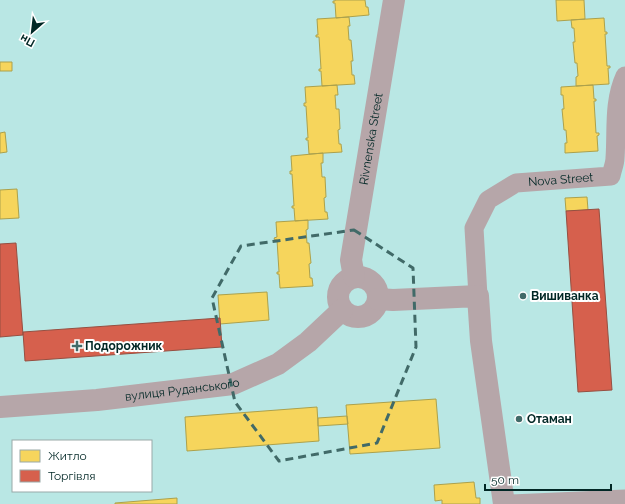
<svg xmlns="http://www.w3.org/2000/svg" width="625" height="504" font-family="Raleway,sans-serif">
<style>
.homes{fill:#f6d55c;stroke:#aca14c}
.shops{fill:#d6604d;stroke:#964f41}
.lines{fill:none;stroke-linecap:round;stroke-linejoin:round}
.minor{stroke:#b6a6a9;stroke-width:19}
.tertiary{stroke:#b6a6a9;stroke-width:22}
.marked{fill:none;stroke:#416a68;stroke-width:3;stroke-dasharray:8 5;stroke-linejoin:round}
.poi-dot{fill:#416a68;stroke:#fff;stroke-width:1.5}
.labels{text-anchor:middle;stroke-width:4;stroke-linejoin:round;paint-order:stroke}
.street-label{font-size:12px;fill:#012725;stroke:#fff}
.poi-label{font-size:12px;font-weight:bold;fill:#012725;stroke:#fff;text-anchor:start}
</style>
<rect width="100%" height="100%" fill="#b9e7e4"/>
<path class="homes" d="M335 0H365L366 7H368L369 15 336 18 335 3H333V1H335Z
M556 0H584L585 19 557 21Z
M349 17 350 26H348L349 40H351L353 61H351L352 75H354L355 84 322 86 321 71H319V69H321L319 37H316V35H318L317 19Z
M604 18 605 32H607V34H605L607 66H610V68H608L609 84 576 86V77L578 76 577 63H575L573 42H575L574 28H572L571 20Z
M0 62H12V71H0Z
M337 85 338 95H335L336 109H339L340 129 338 130 339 144H341L342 152 309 154 308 140H306V138H308L306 106H304V103H306L305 87Z
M593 85 594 99H596V101H594L596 133H599V135L597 136 598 151 565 153V143H567L566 130H564L562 109H564L563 95H561V87Z
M5 132 7 152 0 153V133Z
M323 153V163H321L322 177H325L326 197 324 198 325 212H327L328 219 295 221 294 208H292V206H294L292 174H290V171H292L291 156Z
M17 189 19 218 0 219V190Z
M587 197 588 210 566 211 565 198Z
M308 220V229L306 230 307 243H309L311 263 309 264 310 278H312L313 286 280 288 279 274H277V272H279L277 240H275L274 238 277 237 276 222Z
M267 292 269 320 220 324 218 295Z
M436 399 440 448 350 454 346 405Z
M317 407 319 441 187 451 185 417Z
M347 416 348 424 318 426V418Z
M474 482 476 498H480V504H442V500L435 501 434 485Z
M177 498V504H115V503Z"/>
<path class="shops" d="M599 209 612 390 578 392 566 211Z
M16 243 23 335 0 337V244Z
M220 318 222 347 25 361 23 332Z"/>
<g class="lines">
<g class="minor">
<path id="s1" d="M478 296 474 228 488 200 516 183 611 176C612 170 615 164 615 158 617 131 613 102 625 76"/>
<path d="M511 504 625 499"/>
</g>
<g class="tertiary">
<circle cx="358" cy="297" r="20"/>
<path id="s2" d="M354 277 351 260 394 0"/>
<path d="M378 299 393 300 478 296 481 341 504 504"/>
<path id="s3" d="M0 407 97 400 233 384 278 364 308 342 342 310"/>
</g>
</g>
<path class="marked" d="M354 230 413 268 416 347 377 443 279 461 235 402 212 298 241 246Z"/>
<g class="poi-dot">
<circle cx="523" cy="296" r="4"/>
<path d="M75 340h4v4h4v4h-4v4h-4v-4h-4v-4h4z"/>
<circle cx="519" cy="419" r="4"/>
</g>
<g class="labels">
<g class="street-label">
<text dy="4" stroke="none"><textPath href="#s2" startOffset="140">Rivnenska Street</textPath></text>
<text dy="4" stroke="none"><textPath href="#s1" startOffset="177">Nova Street</textPath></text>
<text dy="4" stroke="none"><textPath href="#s3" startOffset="183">вулиця Руданського</textPath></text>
</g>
<g class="poi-label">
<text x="531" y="300">Вишиванка</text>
<text x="85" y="350">Подорожник</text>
<text x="527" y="423">Отаман</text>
</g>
</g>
<rect x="12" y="440" width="140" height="52" fill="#ffffff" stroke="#99a9a8"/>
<rect x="20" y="450" width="20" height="12" fill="#f6d55c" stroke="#99a9a8"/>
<text x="48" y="460" font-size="12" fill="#012725">Житло</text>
<rect x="20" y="470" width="20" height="12" fill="#d6604d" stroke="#99a9a8"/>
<text x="48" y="480" font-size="12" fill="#012725">Торгівля</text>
<g transform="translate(32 32) rotate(208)" stroke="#ffffff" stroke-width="3" paint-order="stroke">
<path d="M0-3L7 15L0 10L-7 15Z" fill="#012725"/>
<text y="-6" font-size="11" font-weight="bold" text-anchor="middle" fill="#012725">Пн</text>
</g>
<path d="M485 484v6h126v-6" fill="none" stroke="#012725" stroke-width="2"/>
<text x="491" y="484" font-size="12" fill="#012725" stroke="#ffffff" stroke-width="3" paint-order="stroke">50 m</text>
</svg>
